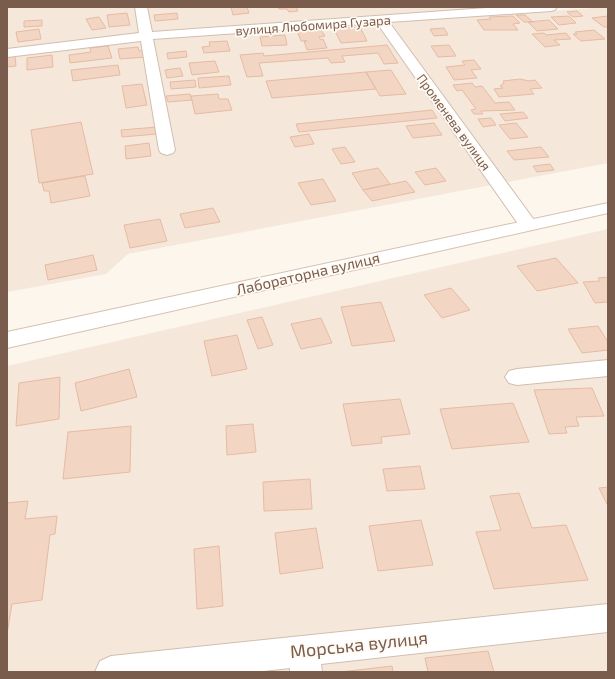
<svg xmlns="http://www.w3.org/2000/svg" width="615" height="679" font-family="'Exo 2',sans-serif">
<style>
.residential{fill:#f5e8da}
.building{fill:#f3d5c3;stroke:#e6bba3}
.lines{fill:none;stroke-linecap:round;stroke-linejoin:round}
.street-casing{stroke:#d1beb0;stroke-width:2}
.secondary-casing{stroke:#d6c0b0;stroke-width:2}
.street{fill:#fff;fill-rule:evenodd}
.secondary{fill:#fff;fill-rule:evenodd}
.labels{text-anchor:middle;stroke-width:3.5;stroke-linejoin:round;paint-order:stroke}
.far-street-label{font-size:13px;fill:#7a5c4d;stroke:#fffaf3}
.street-label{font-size:15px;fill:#7a5c4d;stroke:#fffaf3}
.near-street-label{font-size:18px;fill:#7a5c4d;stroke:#fffaf3}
</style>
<rect width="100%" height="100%" fill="#fdf6ec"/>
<path class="residential" d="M7 7H506L7 49Z
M608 7V163L128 254 106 274 7 292V57L172 38Z
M608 229V672H7V366Z"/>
<path class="building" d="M231 7H247L249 13 233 15Z
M278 7H296L298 11 289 12 287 9H279Z
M577 11 583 16 573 17 567 12Z
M127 13 130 25 109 27 107 15Z
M177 13 178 19 155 21 154 15Z
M516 15H525L533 22H524Z
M513 16 520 23 513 24 518 30H484L477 20 491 19 489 17Z
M569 16 576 23 559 25 551 17Z
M608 16V27H604L592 18Z
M99 17 106 28 92 30 86 19Z
M42 20V26L24 27V21Z
M549 20 558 29 537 31 528 22Z
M360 27 367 41 341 43 334 29Z
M444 28 448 35 434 36 430 29Z
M39 29 41 39 18 42 16 32Z
M321 30 325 36 319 37 321 40 323 39 327 48 307 50 304 41H307H301L297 31Z
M594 30 605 39 581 41 573 34H577L575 32Z
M544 33 546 35 566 33 571 39 554 40 560 45 545 47 532 34Z
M285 35 287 45 262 46 260 37Z
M227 41 230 51 204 53 202 47 210 46 209 42Z
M387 45 398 63 384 64 378 53 342 56 345 62 331 63 328 58 259 63 263 76 247 77 240 55 263 53 264 56Z
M449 45 456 56 438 57 431 46Z
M108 46 112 58 70 63 69 55 91 52 90 48Z
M138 47 139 51 145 50 147 57 120 59 118 49Z
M186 51 187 57 168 59 167 53Z
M52 55 53 67 27 70V58Z
M15 56 16 66 7 67V57Z
M474 60 481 69 471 70 477 78 454 80 446 67 465 65 462 61Z
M215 61 219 72 192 75 189 63Z
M118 65 120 75 73 81 71 70Z
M180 68 183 76 167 78 165 70Z
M391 70 406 94 380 96 366 72Z
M366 72 376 89 272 98 266 81Z
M229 76 231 85 199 88 198 78Z
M520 79 529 81 535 80 542 88 530 89 534 94 499 97 494 89 503 88 500 86 504 83 503 81Z
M195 80 196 87 171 89 170 82Z
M472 83 475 87 482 86 495 103 509 102 515 110 481 111 483 114H474L471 110 476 109 462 90 457 91 453 85Z
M142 84 147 105 126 108 122 86Z
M190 94 192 100 168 102 166 96Z
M218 94 219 99H228L232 110 195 114 191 96Z
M432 110 437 118 299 132 296 124Z
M523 112 528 118 505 121 500 114Z
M491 118 496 125 483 127 478 119Z
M81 122 93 174 39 183 31 130Z
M434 123 442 135 413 138 406 126Z
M516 123 528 137 510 139 499 125Z
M157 127V134L122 137 121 130Z
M309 134 314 144 295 147 290 137Z
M149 143 151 156 126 159 125 146Z
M345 147 355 162 341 164 332 149Z
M541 147 549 157 514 160 507 151Z
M550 164 554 170 537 172 533 166Z
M378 168 390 184 363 190 352 173Z
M436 168 446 181 425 185 415 172Z
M85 176 90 196 51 203 49 191H44L42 183Z
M323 179 336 201 311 205 298 183Z
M406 181 415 192 372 201 363 190Z
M213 208 220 222 185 228 180 214Z
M160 219 167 241 130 248 124 225Z
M93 255 97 270 48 280 45 265Z
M556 258 578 283 537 291 517 266Z
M608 277V302L595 303 583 282 600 281 598 278Z
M451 288 470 310 442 318 424 295Z
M381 302 395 341 352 346 341 307Z
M262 317 273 345 258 349 247 320Z
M321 318 332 343 301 349 291 324Z
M598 326 608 342V350L582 353 568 329Z
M237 335 247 369 212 376 204 341Z
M129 369 137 397 81 411 75 383Z
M60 377 59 419 16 426 19 383Z
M592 388 604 416 576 417 579 426 565 427 567 433 549 434 534 390Z
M400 399 410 434 381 437 382 443 352 446 343 404Z
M513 403 529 442 452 449 440 409Z
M253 424 256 452 227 455 226 426Z
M131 426 130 472 63 479 68 432Z
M420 466 425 489 387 491 383 469Z
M310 479 312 509 264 511 263 482Z
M608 487V506L599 488Z
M519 493 532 528 566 525 588 580 494 589 476 532 501 530 490 496Z
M28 501 25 519 57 516 55 534 50 535 42 600 12 604 7 634V503Z
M421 520 433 565 378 571 369 526Z
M316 528 323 568 280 574 275 533Z
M219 546 223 606 197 609 194 549Z
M488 651 494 672H428L425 658Z
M392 666 393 672H340Z"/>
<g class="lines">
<defs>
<path id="street" d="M135 7H147L152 32 500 7H557L555 10 551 11 389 22 537 224 535 228 528 230 521 228 377 23 153 39 175 150 173 153 167 155 161 153 159 150 141 41 7 57V49L139 33Z
M608 360V376L517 385 509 383 505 377 509 371 517 369Z
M608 604V632L321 664 322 672H290V668L254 672H95L100 661 111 656Z"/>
<path id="secondary" d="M608 203V213L7 348V332Z"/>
</defs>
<use href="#street" class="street-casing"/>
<use href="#secondary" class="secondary-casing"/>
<use href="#street" class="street"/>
<use href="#secondary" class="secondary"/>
</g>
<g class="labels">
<g class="far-street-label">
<text transform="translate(313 25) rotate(-4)" y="5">вулиця Любомира Гузара</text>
<text transform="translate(454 122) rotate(54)" y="5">Променева вулиця</text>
</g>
<g class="street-label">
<text transform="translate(308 274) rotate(-13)" y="5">Лабораторна вулиця</text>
</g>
<g class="near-street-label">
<text transform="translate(359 645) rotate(-6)" y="6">Морська вулиця</text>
</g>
</g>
<rect width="615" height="679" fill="none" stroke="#7a5c4d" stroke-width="16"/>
</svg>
